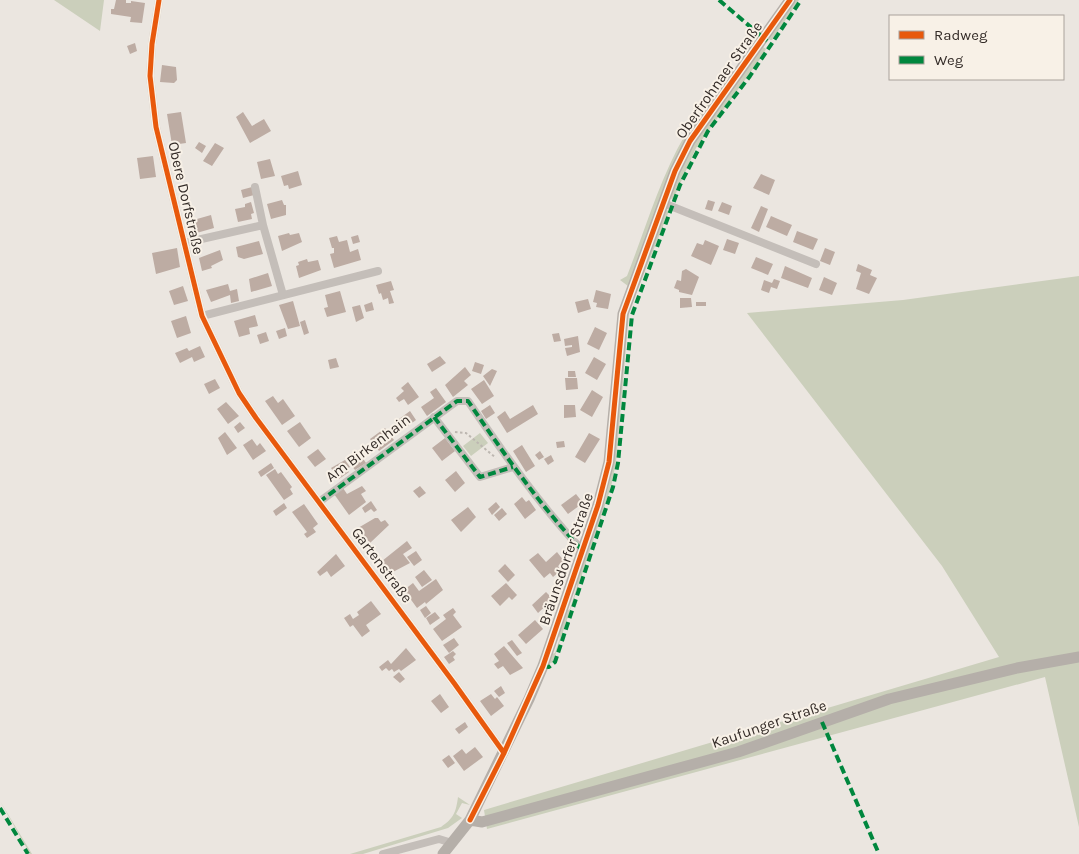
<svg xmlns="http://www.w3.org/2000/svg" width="1079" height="854" font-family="Karla,sans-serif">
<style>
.green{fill:#cbcfbb}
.building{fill:#bdaca3}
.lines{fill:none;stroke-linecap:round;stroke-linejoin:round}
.path{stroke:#bdb7b1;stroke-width:2;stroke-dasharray:2.5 2.5;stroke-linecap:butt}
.street{stroke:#c4beb9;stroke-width:8}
.secondary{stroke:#b5afa9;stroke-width:11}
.quiet{stroke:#00873e;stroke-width:4;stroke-dasharray:8 4;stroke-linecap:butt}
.cycleway-casing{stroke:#f8f1e7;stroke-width:8}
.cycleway{stroke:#e8590c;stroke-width:5}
.labels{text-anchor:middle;stroke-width:4;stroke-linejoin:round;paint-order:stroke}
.street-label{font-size:15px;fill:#342c28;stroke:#f8f1e7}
</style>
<rect width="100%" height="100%" fill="#ebe6e0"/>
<path class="green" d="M54 0H104L100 31Z
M793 0H799L772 40H770L768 38Z
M757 36 758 40 696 125 628 286 620 280 627 276C645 230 660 178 685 135 706 100 738 73 757 36Z
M763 47 766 49 763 55 696 148 673 200 669 197 691 147Z
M666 210 669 211 633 301Z
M1079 276V827L1045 677 487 829 484 810 999 657 942 566 747 313 903 300Z
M629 313 616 462 611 487 553 662 549 664 551 654 555 653 560 638 558 634 566 611 570 609 577 586 576 582 605 501 611 474 627 317Z
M480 433 488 443 471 456 463 446Z
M458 797 470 805 462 803 456 814 462 818 448 828 363 854H350L441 827C454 818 456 812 458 797Z
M0 801 32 854H30Z"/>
<path class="building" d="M116 0H126V3H131V1L145 3 142 23 130 22 131 17 111 14V9H114Z
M135 43 137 51 130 54 127 46Z
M162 65 176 67 177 80 174 83 160 82Z
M181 112 186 143 172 145 167 114Z
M243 112 252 126 264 119 271 131 250 143 236 117Z
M199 142 206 146 202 153 195 148Z
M215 143 224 148 212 166 203 161Z
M153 156 156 177 140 179 137 158Z
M270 159 275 176 261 179 257 162Z
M298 171 302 185 289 189 288 185 284 186 281 176Z
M761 174 775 180 769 195 753 188Z
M252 187 254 195 243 198 241 190Z
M282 200 284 205H286V215L271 219 267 204Z
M708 200 715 202 712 211 705 209Z
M251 202 254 213 251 214 252 219 238 222 235 209 245 207V204Z
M722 202 732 206 729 215 718 211Z
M761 206 768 209 759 232 751 228Z
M211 215 214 228 193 234 190 221Z
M771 216 792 225 787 236 766 227Z
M797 231 818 239 813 250 793 242Z
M289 233 290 235 299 233 302 242 282 251 278 236Z
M358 235 360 242 353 244 351 237Z
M337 236 339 242 347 240 350 252 358 249 361 260 334 268 330 254 334 253V248H332L329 238Z
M727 239 739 243 735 254 723 250Z
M705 240 719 246 711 265 691 256 697 243 703 245Z
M259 241 263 254 244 259 238 257 236 247Z
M177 248 180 267 156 274 152 253Z
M825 248 835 252 830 265 820 261Z
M220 250 223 260 211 266 212 268 202 271 199 258Z
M756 257 773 264 768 275 751 268Z
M307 259 308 262 318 260 321 270 299 278 296 266 299 265 298 262Z
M858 264 872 270 870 275 877 278 869 294 856 289 861 273 856 271Z
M785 266 812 278 808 288 781 278Z
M686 269 699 277 692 295 679 292V290L674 288 677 280 681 281 682 271Z
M268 273 272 286 251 292 249 279Z
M824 277 837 283 832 295 819 290Z
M774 279 780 281 777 289 771 287 769 293 761 290 764 280 772 283Z
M391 281 394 290 390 291 394 303 389 304 388 298 383 300 381 293 379 294 376 285Z
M228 284 230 291 237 289 239 301 231 303 230 295 211 302 206 290Z
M183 286 188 301 174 305 169 291Z
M596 290 611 294 608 309 596 307 597 303 593 302Z
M340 291 346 312 327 317 324 308 328 307 325 295Z
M680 298H691L692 307 680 308Z
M588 299 591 309 578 313 575 302Z
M293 301 300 326 288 329 279 305Z
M372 302 374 310 366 312 364 305Z
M696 302H706V306H696Z
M360 305 364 318 356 322 352 307Z
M255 315 258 326 249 328 250 334 239 337 234 321Z
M186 316 191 333 177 338 171 321Z
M305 320 309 333 304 335 300 322Z
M595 327 607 333 599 350 587 344Z
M285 328 287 336 279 339 276 331Z
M266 332 269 341 260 344 257 335Z
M559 333 561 341 554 342 552 334Z
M578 336 580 352 567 356 565 348 572 347V345L565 346 564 339Z
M200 346 205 357 194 362 192 357 180 363 175 353 187 348 189 351Z
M440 356 446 363 432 372 427 364Z
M594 357 606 364 597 380 585 373Z
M336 358 339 367 330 369 328 360Z
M475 362 484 365 481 374 472 371Z
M465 367 471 375 464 381 468 385 453 397 445 385Z
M492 369 497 371 490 386 483 376Z
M568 371H575L576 377H568Z
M565 378H577L578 389 566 390Z
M215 379 220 388 209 394 204 384Z
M484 380 494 396 482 404 471 389Z
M408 382 419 397 408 405 404 399 399 402 396 398 404 391 401 388Z
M436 388 446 402 427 416 421 407 434 398 430 392Z
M592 390 603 397 592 417 580 410Z
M273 396 278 403 283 399 295 416 282 425 265 401Z
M226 402 239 416 228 424 217 409Z
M490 405 495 413 486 419 481 411Z
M533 405 538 414 507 433 497 417 505 411 510 419Z
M564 405H575L576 417 564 418Z
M410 411 416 420 401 431 395 422Z
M240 422 245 428 238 433 234 427Z
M300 422 311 438 299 447 287 431Z
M385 428 394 440 379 451 370 439Z
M225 432 237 448 227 455 218 438Z
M589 433 600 439 585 463 575 457Z
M445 438 455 451 442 461 432 448Z
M252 439 257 446 260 443 266 451 253 460 243 445Z
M564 441 565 447 557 448 556 442Z
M522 445 535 466 526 472 513 451Z
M318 449 326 459 315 467 307 457Z
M540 451 544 457 539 460 535 455Z
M551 455 554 461 548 465 544 459Z
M362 457 366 463 355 470 351 465Z
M345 460 350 467 347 469 349 472 339 479 331 468Z
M271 463 274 468 261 477 258 472Z
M275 469 278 474 281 472 292 487 290 489 293 494 284 500 266 475Z
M456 471 465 483 455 492 445 480Z
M362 486 366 491 361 494 366 502 349 515 334 494 343 488 347 494Z
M420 486 426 493 419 498 413 491Z
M576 494 583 503 568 514 561 505Z
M522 497 526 502 529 500 536 510 525 519 514 504Z
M371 501 377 510 374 512 371 509 365 513 362 508Z
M496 502 500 507 492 515 488 509Z
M284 503 287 508 276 516 273 511Z
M304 504 318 524 313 528 316 532 307 538 304 534 307 532 292 512Z
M468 507 476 517 461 532 451 520Z
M502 508 507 514 499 521 494 515Z
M375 518H378L381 522 385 520 389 525 370 543 358 528Z
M407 541 412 548 403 554 410 563 391 573 382 561Z
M416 551 422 560 414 566 407 557Z
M557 552 564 561 558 566 561 570 553 577 550 573 544 578 529 560 538 553 546 562Z
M336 554 345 566 331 577 327 571 320 576 317 572Z
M505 564 515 575 508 582 498 571Z
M424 570 432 580 422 587 415 577Z
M436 579 443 590 426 604 425 602 417 608 404 590 413 583 419 591Z
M506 583 517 595 512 600 509 597 500 606 491 596Z
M546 592 553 599 538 613 532 605Z
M371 601 381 614 366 625 370 631 362 637 353 625 350 627 344 618 350 614 353 619 359 615 357 612Z
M426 606 431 613 425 618 420 610Z
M453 608 456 612 453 615 462 627 442 641 433 629 446 619 443 615Z
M435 612 440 618 430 625 426 618Z
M535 620 543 629 526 644 518 635Z
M454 638 459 645 449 653 443 645Z
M512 640 522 653 517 656 507 643Z
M504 646 523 668 510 675 503 666 498 669 494 664 499 661 494 654Z
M406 648 416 660 401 671 399 669 394 672 392 669 389 671 386 668 382 671 379 667 388 660 391 664Z
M453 651 456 654 453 657 455 660 449 664 444 657Z
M399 672 405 679 400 683 393 677Z
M501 686 505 693 499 697 494 691Z
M440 694 449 707 441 713 431 701Z
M491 694 495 699 497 697 504 706 491 716 480 701Z
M465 722 468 727 459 734 455 729Z
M475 747 483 757 464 771 453 756 462 749 466 754Z
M449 755 455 763 448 768 442 760Z"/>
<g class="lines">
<path class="path" d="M455 432 466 433 496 458"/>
<path class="street" d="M159 0 152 44 150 76 156 127 202 316 239 393 256 418 454 683 504 753
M255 187 263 225 283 295
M663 203 816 264
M184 243 263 225
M202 316 378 271
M434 417 480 477 513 467
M319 502 457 401H468C504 454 539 504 582 550
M383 854 439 839 452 843"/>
<path class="secondary" d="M470 820 482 822 738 752 889 699 1017 668 1079 657
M443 854 470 820 529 699 543 666 598 505 609 462 623 314 675 171 690 141 790 0"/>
<path class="quiet" d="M719 0 767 41
M434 417 480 477 513 467
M319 502 457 401H468C504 454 539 504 582 550
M543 666 549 667 555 662 613 487 618 463 632 315 680 185 708 131 750 76 801 0
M822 722 879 854
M0 808 28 854"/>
<defs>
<path id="cycleway" d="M159 0 152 44 150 76 156 127 202 316 239 393 256 418 454 683 504 753
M470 820 504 753 543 666 598 505 609 462 623 314 675 171 690 141 790 0"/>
</defs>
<use href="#cycleway" class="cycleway-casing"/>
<use href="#cycleway" class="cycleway"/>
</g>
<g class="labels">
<g class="street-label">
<text transform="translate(719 80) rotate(-55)" y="5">Oberfrohnaer Straße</text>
<text transform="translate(186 198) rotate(77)" y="5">Obere Dorfstraße</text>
<text transform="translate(368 448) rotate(-37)" y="5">Am Birkenhain</text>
<text transform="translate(566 559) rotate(-71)" y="5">Bräunsdorfer Straße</text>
<text transform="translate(382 565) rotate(53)" y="5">Gartenstraße</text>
<text transform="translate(769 724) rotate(-19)" y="5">Kaufunger Straße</text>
</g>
</g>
<rect x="889" y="15" width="175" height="65" fill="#f8f1e7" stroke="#aaa29b"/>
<rect x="899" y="31" width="25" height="8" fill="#e8590c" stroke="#aaa29b"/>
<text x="934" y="40" font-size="15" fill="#342c28">Radweg</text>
<rect x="899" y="56" width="25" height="8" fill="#00873e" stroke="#aaa29b"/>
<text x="934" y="65" font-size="15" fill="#342c28">Weg</text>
</svg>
